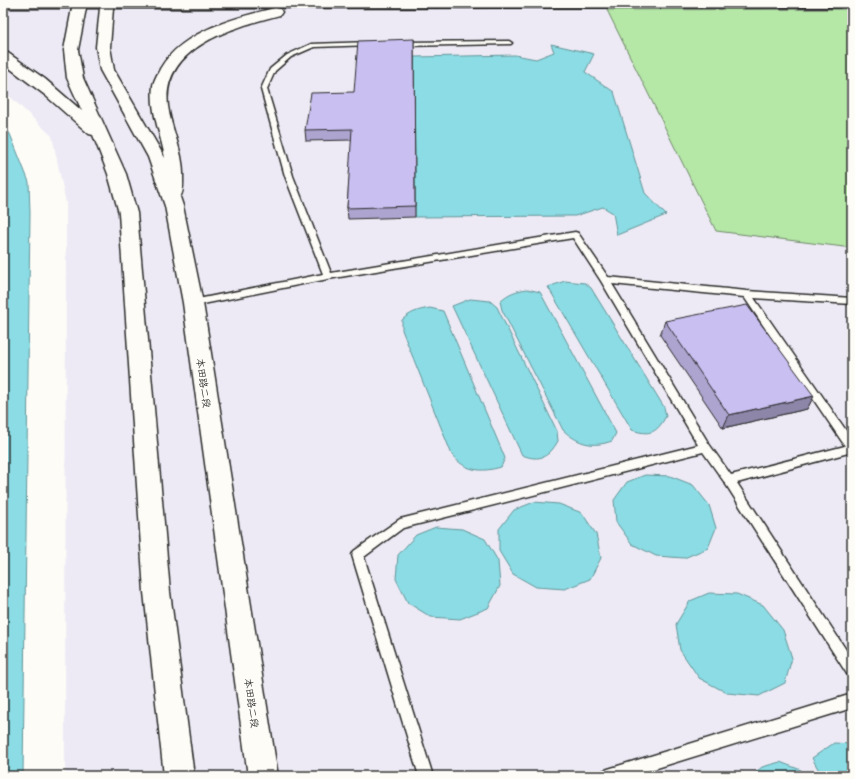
<svg xmlns="http://www.w3.org/2000/svg" width="855" height="779" font-family="Kalam,'LXGW WenKai TC',sans-serif">
<style>
.built{fill:#edeaf5}
.green{fill:#b5e7a7;stroke:#708969}
.water{fill:#8bdce4;stroke:#65959a}
.lines{fill:none;stroke-linecap:round;stroke-linejoin:round}
.lane-casing{stroke:#2b2b2b;stroke-width:3}
.secondary-casing{stroke:#2b2b2b;stroke-width:3}
.lane{fill:#fdfcf7;fill-rule:evenodd}
.secondary{fill:#fdfcf7;fill-rule:evenodd}
.wall{fill:#ada4cf;stroke:#2b2b2b}
.shaded-wall{fill:#8d86a9;stroke:#2b2b2b}
.building{fill:#c9bff1;stroke:#2b2b2b}
.labels{text-anchor:middle;stroke-width:3;stroke-linejoin:round;paint-order:stroke}
.street-label{font-size:10px;fill:#2b2b2b;stroke:#fdfcf7}
</style>
<rect width="100%" height="100%" fill="#fdfcf7"/>
<filter id="ink" filterUnits="userSpaceOnUse"><feTurbulence type="fractalNoise" baseFrequency=".025" numOctaves="2"/><feDisplacementMap in="SourceGraphic" scale="8" xChannelSelector="R" yChannelSelector="G"/><feConvolveMatrix kernelMatrix="1 2 1 2 8 2 1 2 1" color-interpolation-filters="sRGB"/></filter>
<g filter="url(#ink)">
<path class="built" d="M3 3H852V776H65L66 203 52 136 3 90Z"/>
<path class="green" d="M852 9V248L716 231 607 10Z"/>
<path class="water" d="M551 44 594 54 585 72 614 92 645 193 666 215 617 235 613 213 603 207 575 216 415 217 414 57 515 55 536 59 554 52Z
M3 125 10 134 29 182 30 213 23 776H3Z
M565 281 585 283 591 288 664 407 666 416C657 433 650 436 632 430L548 287Z
M527 289 540 292 616 433 612 441C593 448 578 444 563 430L502 310 500 301C509 293 515 291 527 289Z
M470 299 490 301 497 307 557 431 558 441C549 457 540 462 522 455L452 306Z
M430 308 443 311 505 458 501 467C481 473 465 471 452 455L402 330V320C411 312 418 310 430 308Z
M645 475 670 476 693 485 709 505 716 528 708 548 684 558 656 556 632 544 616 522 614 500 627 482Z
M534 502 559 504 582 513 596 534 601 558 590 579 565 589 536 587 513 574 499 551V529L514 510Z
M436 527 462 529 485 539 498 561 500 586 488 608 460 619 431 617 408 603 396 579 398 555 416 535Z
M709 593 737 594 763 605 783 630 792 658 785 683 759 696 727 693 699 678 680 650 676 624 690 601Z
M834 743 852 744V776H822L812 758Z
M780 762 801 770 805 776H751L762 767Z"/>
<g class="lines">
<defs>
<path id="lane" d="M509 41 512 43 511 44 401 46 398 44 401 42Z
M371 42 373 43V45L314 47 291 57 275 71 267 89 293 176 331 273 575 232 578 233 608 277 747 291 852 298V304L754 298 852 439V452L737 483 852 659V676L847 674 725 483 703 452 403 528 364 557 433 776H419L352 555 354 551 400 519 698 445 601 281 573 238 328 279 193 306 190 305 188 303 190 301 193 300 323 274 285 176 261 89 270 69 287 55 311 44ZM612 284 744 297 845 446 731 475 709 444Z
M852 694V708L631 776H601L603 771 608 769Z"/>
<path id="secondary" d="M3 3H846L844 6 839 7 113 8 110 47 114 70 165 158C161 134 150 112 153 86 153 83 155 79 157 75 176 32 234 18 275 8L280 9 282 12 280 15C235 27 161 46 168 106 171 130 184 152 183 177 183 184 184 192 180 197L183 206 203 303 278 776H248L183 303 165 206 148 157 100 70 96 47 100 8H86L78 50 83 78 126 174 137 213 170 592 194 776H164L144 592 119 213 108 174 93 135 89 134 45 95 3 63V52L8 53 45 79 82 111 67 78 64 50 72 8H3Z"/>
</defs>
<use href="#lane" class="lane-casing"/>
<use href="#secondary" class="secondary-casing"/>
<use href="#lane" class="lane"/>
<use href="#secondary" class="secondary"/>
</g>
<path class="wall" d="M414 39 415 217 348 219 347 208 352 140 306 141 305 130 354 92Z
M665 321 814 396 807 409 723 428 660 335Z"/>
<path class="shaded-wall" d="M814 396 807 409 723 428 729 415Z"/>
<path class="building" d="M414 39 415 206 347 208 352 129 305 130 311 93 354 92 358 41Z
M747 305 814 396 729 415 665 321Z"/>
</g>
<g class="labels">
<g class="street-label">
<text transform="translate(204 383) rotate(82)" y="4">本田路二段</text>
<text transform="translate(252 703) rotate(82)" y="4">本田路二段</text>
</g>
</g>
<rect width="855" height="779" fill="none" stroke="#fdfcf7" stroke-width="16"/>
<rect x="8" y="8" width="839" height="763" fill="none" stroke="#2b2b2b" stroke-width="1.5" filter="url(#ink)"/>
</svg>
